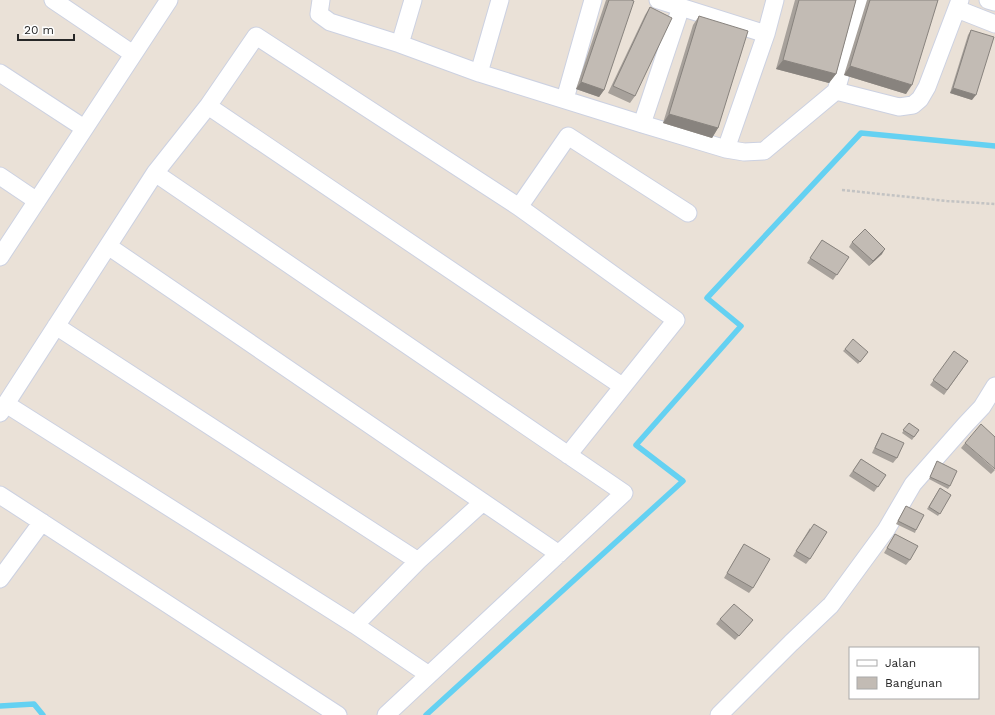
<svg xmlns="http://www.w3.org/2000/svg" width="995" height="715" font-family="'Work Sans',sans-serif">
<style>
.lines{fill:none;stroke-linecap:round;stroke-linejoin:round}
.stream{stroke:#64d1f2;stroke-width:5.5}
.minor-casing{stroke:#ccd1e1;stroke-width:19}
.path{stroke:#c3c3c3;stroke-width:2.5;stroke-dasharray:3 2;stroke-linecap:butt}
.minor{stroke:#fff;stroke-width:17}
.wall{fill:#a7a19b}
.shaded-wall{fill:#88837e}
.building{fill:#c2bbb4;stroke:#88837e}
</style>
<rect width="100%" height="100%" fill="#eae1d7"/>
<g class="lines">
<path class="stream" d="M0 706 34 704 43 715
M426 715 683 481 636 445 741 326 707 298 861 133 995 146"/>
<defs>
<path id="minor" d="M53 0 133 54
M321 0 319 14 330 22 400 44 479 73 642 124 726 149 744 152 764 151 836 91 862 0
M658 0 766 34 775 0
M988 0 995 2
M957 9 995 24
M400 44 413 0
M0 73 84 128
M479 73 500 0
M836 91 899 107 913 105 920 99 927 87 960 0
M565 99 593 0
M208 106 622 386
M642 124 681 7
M726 149 766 34
M155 173 208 106 256 36 519 207 676 320 568 455
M0 176 37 201
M519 207 568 136 688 213
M108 246 559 554
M0 257 169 0
M56 326 418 561 355 625
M6 404 355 625 429 675
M0 413 155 173 624 493 386 715
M0 495 338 715
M418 561 483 502
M0 579 42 522
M719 715 791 643 831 605 886 530 913 484 965 425 982 407 995 386"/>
</defs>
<use href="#minor" class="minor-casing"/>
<path class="path" d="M842 190 947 201 995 204"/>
<use href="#minor" class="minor"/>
</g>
<path class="wall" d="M606 0H631L604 90 599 97 576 89Z
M795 0H856L836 74 829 83 776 69Z
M867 0H938L906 94 844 75Z
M650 7 635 96 630 103 608 93 645 15Z
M699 16 718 128 712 138 663 123 693 25Z
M971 30 972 100 950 93 968 35Z
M822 240 849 257 833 280 807 263Z
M852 242 882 254 869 266 849 247Z
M845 349 868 352 858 364 843 351Z
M954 351 968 361 944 395 930 385Z
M909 423 919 430 912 440 902 433Z
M882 433 897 458 893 463 872 453 879 438Z
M965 443 995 470 991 474 961 448Z
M861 459 886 475 874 492 849 476Z
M937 461 950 486 948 489 929 479Z
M940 488 951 495 938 516 927 509Z
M906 506 916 530 915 533 896 524Z
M810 528V559L806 564 793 556Z
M895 534 910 560 906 565 884 553Z
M744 544 753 588 749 593 724 578Z
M720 619 753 620 749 625 735 640 716 624Z"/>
<path class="shaded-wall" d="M783 60 836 74 829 83 776 69Z
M850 66 912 85 906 94 844 75Z
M581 82 604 90 599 97 576 89Z
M953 88 976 95 972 100 950 93Z
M669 114 718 128 712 138 663 123Z
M885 249 882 254 869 266 873 261Z"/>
<path class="building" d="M609 0H631L634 1 604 90 581 82Z
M799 0H856L836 74 783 60Z
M870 0H938L912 85 850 66Z
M650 7 672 18 635 96 613 86Z
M699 16 748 31 718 128 669 114Z
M971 30 994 37 976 95 953 88Z
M865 229 885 249 873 261 852 242Z
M822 240 849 257 837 275 810 258Z
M853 339 868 352 860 362 845 349Z
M954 351 968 361 947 390 933 380Z
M909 423 919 430 914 437 903 430Z
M981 424 995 437V469L965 443Z
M882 433 904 443 897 458 875 448Z
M861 459 886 475 878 487 853 471Z
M937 461 957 471 950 486 930 477Z
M940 488 951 495 940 514 929 507Z
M906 506 924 515 916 530 898 521Z
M814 524 827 532 810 559 796 551Z
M895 534 918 546 910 560 887 548Z
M744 544 770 559 753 588 727 573Z
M734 604 753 620 739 636 720 619Z"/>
<rect x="849" y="647" width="130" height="52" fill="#ffffff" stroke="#a9a9a9"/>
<rect x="857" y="660" width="20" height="6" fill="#ffffff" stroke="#a9a9a9"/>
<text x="885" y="667" font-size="12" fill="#272727">Jalan</text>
<rect x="857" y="677" width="20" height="12" fill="#c2bbb4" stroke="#a9a9a9"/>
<text x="885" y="687" font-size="12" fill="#272727">Bangunan</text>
<path d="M18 34v6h56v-6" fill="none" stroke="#272727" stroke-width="2"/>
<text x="24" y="34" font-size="12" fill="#272727" stroke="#ffffff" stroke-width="3" paint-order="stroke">20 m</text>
</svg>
